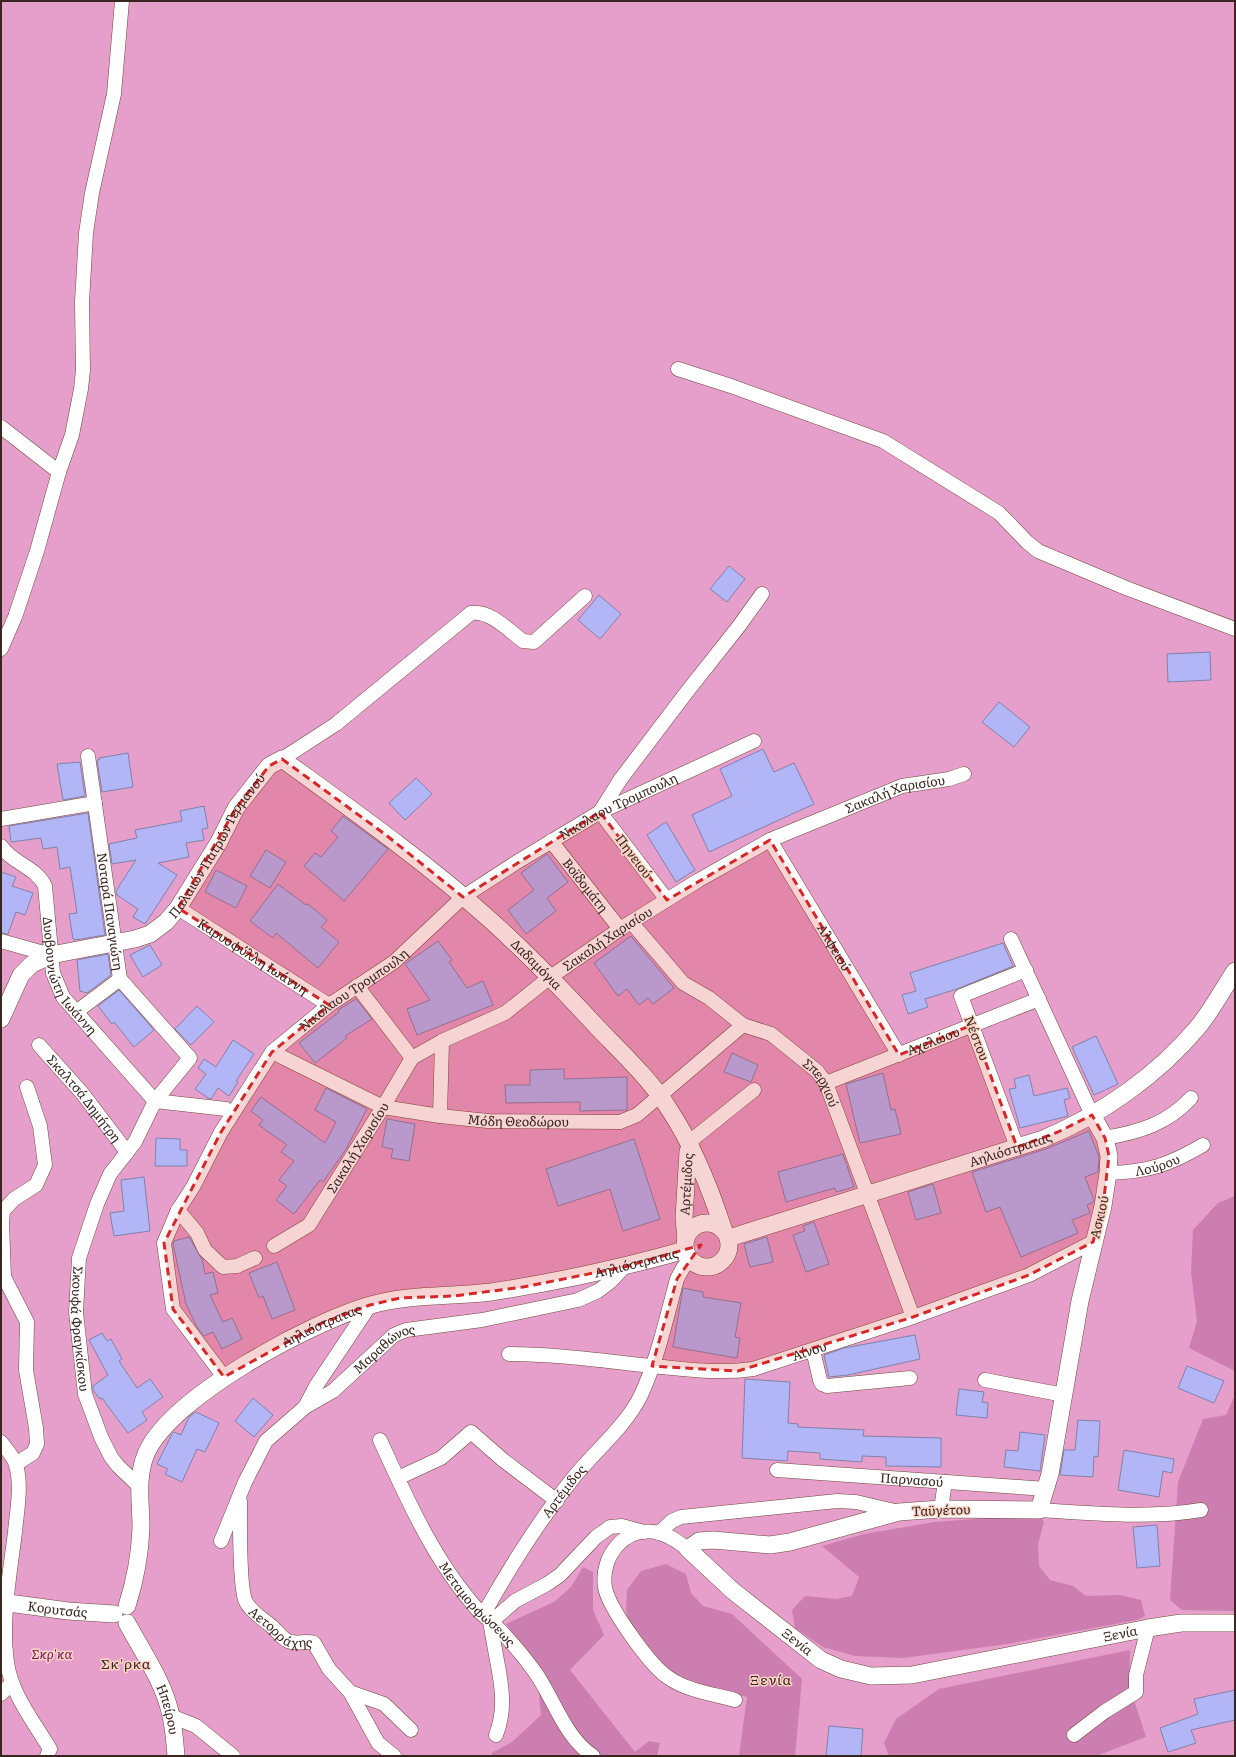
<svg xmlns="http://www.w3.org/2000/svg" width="1236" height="1757" font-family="Literata,serif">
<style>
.green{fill:#e59fca}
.forest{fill:#cb7eaf}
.building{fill:#b2b5f6;stroke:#8082aa}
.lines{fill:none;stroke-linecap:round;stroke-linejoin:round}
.minor-casing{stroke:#6f4838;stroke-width:15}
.tertiary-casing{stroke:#6f4838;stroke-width:18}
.minor{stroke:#fff;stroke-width:14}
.tertiary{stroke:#fff;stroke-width:17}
.marked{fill:#d62828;fill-opacity:0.2;stroke:#d62828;stroke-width:3;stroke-dasharray:8 5;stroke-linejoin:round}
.labels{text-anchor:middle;stroke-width:3;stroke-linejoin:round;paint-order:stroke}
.street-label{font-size:13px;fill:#38261f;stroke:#fbd4c6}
.park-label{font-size:13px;font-style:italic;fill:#721659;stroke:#fbd4c6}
.neighbourhood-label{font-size:14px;letter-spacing:1px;fill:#38261f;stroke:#fbd4c6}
</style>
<rect width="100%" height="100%" fill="#f4c5b3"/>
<path class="green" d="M1 1H1235V1756H1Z"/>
<path class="forest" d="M1235 1196V1371L1189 1348 1197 1321 1191 1272 1193 1230 1218 1203Z
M1235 1395V1611L1182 1610 1170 1600 1178 1482 1203 1419 1226 1415Z
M1039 1514 1044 1522 1038 1544 1039 1566 1050 1580 1073 1586 1086 1596 1120 1595 1141 1600 1145 1616 1137 1620 1007 1644 903 1658 855 1656 823 1647 795 1628 792 1610 805 1596 836 1599 852 1596 859 1577 822 1546 864 1534 935 1522Z
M666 1564 686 1574 691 1593 703 1606 732 1614 802 1679 795 1756H739L747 1697 710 1687 669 1672 631 1626 626 1611 627 1590 641 1571Z
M583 1567 593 1572V1610L604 1635 570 1670 635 1752 649 1741 660 1743 657 1756H492V1753L512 1742 541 1715 536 1664 506 1624 554 1602 571 1587Z
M1130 1650 1129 1685 1146 1737 1096 1756H889L884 1743 896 1719 939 1689Z"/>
<path class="building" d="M729 566 745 579 727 602 710 589Z
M599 595 621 614 600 639 578 620Z
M1210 652 1211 680 1168 682 1167 654Z
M999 702 1030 727 1014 747 982 722Z
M763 749 774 772 794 763 814 804 709 852 692 815 732 796 720 769Z
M128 753 133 787 102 792 97 760H99V758Z
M80 762 85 796 63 800 57 764Z
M416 778 432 794 405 820 389 803Z
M204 806 208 828 202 829 204 840 186 843 189 857 158 863 177 875 145 924 133 917 138 909 117 895 116 891 136 860 112 864 109 844 137 838 135 830 182 821 180 811Z
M88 813 105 935 75 940 73 939 69 914 77 913 70 867 60 869 57 847 43 849 41 838 11 842 9 826Z
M343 816 388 849 344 901 304 866 315 853 321 857 338 837 331 831Z
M666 822 695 870 676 882 647 835Z
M266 850 286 862 270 888 250 876Z
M547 854 568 882 547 898 556 911 526 934 508 910 534 890 521 873Z
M216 870 247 886 236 908 205 892Z
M1 872 16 877 12 886 33 893 25 915 16 912 8 934 1 933Z
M278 884 306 905 308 904 327 920 321 927 339 942 318 968 276 933 273 938 250 921Z
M631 936 674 988 653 1004 648 998 639 1005 627 989 618 996 594 963Z
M438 941 452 960 449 962 467 988 483 981 493 1005 417 1035 407 1009 430 1000 405 964Z
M1003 943 1013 966 957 989 925 999 928 1007 908 1014 902 995 916 991 910 973Z
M150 945 162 965 143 977 130 955Z
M108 954 111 975 87 993 80 991 77 960Z
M119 990 154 1030 134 1047 114 1022 112 1024 98 1006Z
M356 999 372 1019 345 1036 347 1038 315 1063 299 1043 339 1012 338 1010Z
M197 1006 214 1022 191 1045 175 1029Z
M1096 1036 1118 1084 1094 1095 1072 1047Z
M233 1040 254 1054 236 1081 238 1082 229 1096 218 1088 211 1099 208 1098 195 1089 206 1074 198 1068 204 1059 216 1067Z
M732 1053 758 1065 751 1082 724 1072Z
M564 1069V1079L627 1077V1110L580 1111V1102L506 1103 505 1085H530V1070Z
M883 1073 891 1110 895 1109 901 1134 860 1143 846 1084Z
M1029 1075 1034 1096 1067 1088 1070 1098 1064 1100 1068 1116 1020 1128 1009 1089 1016 1088 1014 1079Z
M326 1088 367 1109 346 1149 323 1182 320 1180 294 1214 276 1200 287 1186 279 1180 294 1161 281 1152 287 1145 259 1125 263 1120 251 1111 261 1097 325 1143 336 1122 315 1110Z
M387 1119 415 1124 409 1161 391 1158 393 1149 382 1147Z
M1089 1131 1099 1157 1098 1172 1085 1177 1094 1200 1093 1202 1087 1205 1090 1213 1072 1220 1078 1233 1021 1257 1000 1207 986 1212 972 1172 1046 1149Z
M156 1138 180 1139V1150H187V1166H155Z
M634 1139 660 1219 623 1231 610 1189 558 1206 546 1169Z
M843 1154 854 1187 836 1192 835 1188 786 1202 778 1172Z
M144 1177 150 1231 114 1236 110 1213 124 1211 121 1180Z
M933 1184 941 1213 916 1220 908 1192Z
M814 1222 829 1264 806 1272 793 1235 805 1231 803 1226Z
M189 1237 202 1259 205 1274 213 1272 218 1293 210 1295 223 1322 232 1318 242 1339 222 1349 213 1332 204 1336 197 1327 186 1304 173 1244 174 1241Z
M767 1237 773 1262 750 1267 744 1244Z
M277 1262 295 1310 272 1319 263 1296 259 1298 249 1273Z
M683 1288 703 1292V1297L741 1303 735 1337 740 1338 737 1358 673 1347Z
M102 1333 107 1341 111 1339 122 1359 119 1361 137 1388 150 1379 163 1397 142 1412 147 1420 128 1433 102 1398 100 1399 93 1390V1386L108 1375 89 1340Z
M915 1335 920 1359 848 1375 829 1377 824 1355 844 1348Z
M1187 1366 1224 1381 1214 1403 1178 1388Z
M745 1379 790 1382 788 1423 798 1424V1427L864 1430 863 1436 941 1438V1467L886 1466V1457L862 1456V1462L820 1459V1453L788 1451 787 1461 742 1458Z
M959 1389 984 1392 982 1402 988 1403 987 1418 956 1415Z
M253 1398 273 1415 254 1437 235 1421Z
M196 1412 219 1423 205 1452 197 1449 182 1482 165 1474 168 1469 157 1464 172 1434 174 1432 181 1435 189 1417Z
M1078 1420 1100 1421 1098 1457 1094 1456 1093 1477 1060 1475 1064 1450H1075Z
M1020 1432 1045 1435 1040 1471 1004 1467 1006 1450 1018 1451Z
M1124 1450 1174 1459 1172 1473 1163 1471 1159 1497 1118 1490Z
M1157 1525 1160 1566 1137 1568 1133 1527Z
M1235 1690V1720L1191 1730 1196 1743 1168 1752 1160 1728 1198 1714 1194 1699Z
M829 1726 863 1729 861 1756H826Z"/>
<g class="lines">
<defs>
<g id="minor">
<path d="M678 369 731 386 883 441 999 513 1027 542 1038 551 1126 588 1235 629"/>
<path d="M1 427 59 472"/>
<path d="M1 649 15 617 37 551 59 472 72 435 81 389 83 370 82 302 86 233 92 193 114 94 122 1"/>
<path id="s1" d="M88 756 120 979 190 1058 155 1101 135 1142 110 1174 97 1204 79 1258 76 1312 85 1394 101 1437 111 1457 118 1466 139 1486"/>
<path d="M282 759 336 724 471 613C490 610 508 630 523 641L534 642 585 596"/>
<path d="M1 819 95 803"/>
<path id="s2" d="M770 840 899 1055"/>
<path id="s3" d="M551 841 620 929"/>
<path id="s4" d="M1 846C12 863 36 867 45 886L53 973 63 997 155 1101"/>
<path d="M667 900 600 812 620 780 686 693 739 626 762 594"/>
<path id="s5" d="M178 908 329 1005"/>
<path id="s6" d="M631 922 683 983 709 998 743 1025 771 1034 817 1071 826 1083 913 1317"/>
<path d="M1011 939 1092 1115"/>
<path d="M1 941 51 955"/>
<path d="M357 986 412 1058"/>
<path d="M76 1012 120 979"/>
<path id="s7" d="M39 1045 82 1093 127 1152"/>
<path id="s8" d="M272 1052 383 1107 440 1116 488 1121 620 1122 637 1115 743 1025"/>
<path id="s9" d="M826 1083 1039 999"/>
<path d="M155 1101 226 1109"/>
<path d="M440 1116 442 1041"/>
<path d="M1105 1138C1139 1132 1167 1124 1191 1098"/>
<path d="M688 1143 754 1090"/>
<path d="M1017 1147 961 996 1026 970"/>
<path id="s10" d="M1108 1173C1148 1172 1169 1165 1203 1145"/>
<path d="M178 1210 197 1233 205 1250 223 1267 237 1266 255 1258"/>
<path id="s11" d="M274 1246 309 1225 383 1107 412 1058 442 1041 505 1013 549 978 620 929 699 880 770 840 902 786 949 779 964 774"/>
<path d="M813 1350 820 1380 822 1384 827 1386 910 1378"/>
<path id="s12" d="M509 1354C557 1354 604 1361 652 1366 686 1369 719 1374 753 1369L913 1317 1029 1275 1093 1242"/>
<path id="s13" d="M224 1377 173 1309 164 1243 178 1210 193 1187 221 1132 272 1052 329 1005 394 962 463 897 517 862 600 812 754 741"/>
<path d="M985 1380 1064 1395"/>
<path d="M305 1407 316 1386 370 1305"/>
<path id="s14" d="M380 1440C407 1499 434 1561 478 1610 482 1615 487 1618 492 1622 508 1638 524 1656 537 1675 555 1702 565 1737 593 1756"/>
<path d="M1 1442C6 1449 14 1457 16 1465 22 1486 17 1510 15 1532 10 1573 1 1621 7 1662 11 1694 34 1722 50 1749L47 1756"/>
<path d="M16 1464 33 1453 37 1444 36 1428 26 1370 27 1322 4 1277 2 1223 3 1211 14 1199 36 1185 45 1165 40 1126 27 1087"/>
<path id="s15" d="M777 1470 1046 1489"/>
<path d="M398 1478 441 1458 471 1432 503 1460 557 1501"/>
<path id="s16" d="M240 1501C240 1519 239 1590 246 1602 252 1613 261 1617 270 1625 276 1629 281 1638 288 1641 297 1645 305 1640 314 1643L329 1669 350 1692 378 1743 394 1756"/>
<path d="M941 1509 945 1482"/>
<path d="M1039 1510C1093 1513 1147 1519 1201 1510"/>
<path d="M659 1533 672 1521 681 1517 837 1501 856 1502 899 1512"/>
<path id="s17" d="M221 1541 245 1482 266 1441 305 1407 333 1391 394 1335 406 1330 482 1320 578 1300 598 1291 610 1282 624 1267"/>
<path d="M688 1549C679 1543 670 1535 659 1533 626 1524 600 1556 605 1587 608 1607 651 1667 669 1678 688 1691 713 1694 735 1700"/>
<path d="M491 1622 515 1601 547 1584 560 1575 596 1537 610 1527 622 1526 644 1532"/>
<path d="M350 1692 384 1704 411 1730"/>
<path d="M1 1694 12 1683"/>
<path d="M171 1716 196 1726 233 1756"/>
<path id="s18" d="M496 1735C509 1702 498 1671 493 1638 491 1628 490 1619 487 1608 513 1562 541 1518 574 1477 596 1450 626 1426 641 1395 657 1361 667 1316 677 1279L683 1268 690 1259"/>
<path d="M1074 1735 1104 1712 1136 1692V1675L1148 1628"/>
</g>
<g id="tertiary">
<path id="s19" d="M1 1019 21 975 32 964 51 955 135 939 150 934 166 922 178 908 219 842 236 808 269 766 282 759C352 810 423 860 488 918 526 952 562 989 597 1027 622 1053 649 1078 669 1109 692 1144 710 1188 723 1228"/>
<path id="s20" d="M1092 1115 1105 1138 1109 1156 1108 1173 1103 1206 1080 1301 1050 1474 1039 1510 941 1509 899 1512 790 1542 770 1545 713 1540 699 1541 688 1549 733 1591 821 1660 841 1669 871 1676 912 1675 1148 1628 1181 1623H1235"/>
<circle cx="707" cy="1245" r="22"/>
<path id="s21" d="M729 1238 1043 1139C1101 1115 1158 1075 1198 1027 1212 1010 1223 989 1235 971"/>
<path id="s22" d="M686 1239 684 1218 688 1151"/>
<path id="s23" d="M1 1602 68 1611 114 1614"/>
<path id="s24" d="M127 1606C135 1581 140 1554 141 1528 141 1503 136 1478 146 1454 170 1397 313 1321 371 1305 410 1294 451 1297 491 1292 556 1282 622 1268 685 1250"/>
<path id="s25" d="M127 1623C143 1653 164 1682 171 1716 174 1729 175 1743 176 1756"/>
</g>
</defs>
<use href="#minor" class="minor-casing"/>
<use href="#tertiary" class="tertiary-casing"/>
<use href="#minor" class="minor"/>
<use href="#tertiary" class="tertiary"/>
</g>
<path class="marked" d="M282 759 386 835 463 897 600 812 667 900 770 840 899 1055 972 1025 1017 1147 1058 1132 1092 1115 1105 1138 1109 1156 1103 1206 1093 1242 1029 1275 913 1317 738 1371 652 1366 677 1279 701 1245 624 1267 523 1287 454 1296 400 1298 370 1305 322 1323 224 1377 173 1309 164 1243 221 1132 272 1052 329 1005 178 908 236 808 269 766Z"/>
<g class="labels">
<g class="street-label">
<text dy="5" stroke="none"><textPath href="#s11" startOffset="791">Σακαλή Χαρισίου</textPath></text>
<text dy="5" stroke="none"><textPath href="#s13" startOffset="798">Νικολαου Τρομπουλη</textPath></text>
<text dy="5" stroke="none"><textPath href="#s19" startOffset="298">Παλαιών Πατρών Γερμανού</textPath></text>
<text transform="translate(634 856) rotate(53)" y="5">Πηνειού</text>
<text dy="5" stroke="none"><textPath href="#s3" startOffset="56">Βοϊδομάτη</textPath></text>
<text dy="5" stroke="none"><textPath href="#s1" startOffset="157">Νοταρά Παναγιώτη</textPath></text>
<text dy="5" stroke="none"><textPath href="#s11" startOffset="467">Σακαλή Χαρισίου</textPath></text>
<text dy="5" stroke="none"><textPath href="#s2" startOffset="125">Αλφειού</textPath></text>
<text dy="5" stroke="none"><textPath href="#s5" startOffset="89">Καρυοφύλλη Ιωάννη</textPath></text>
<text dy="5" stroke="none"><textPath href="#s19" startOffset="736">Δαδαμόγια</textPath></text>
<text dy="5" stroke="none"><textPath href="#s4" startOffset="156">Δυοβουνιώτη Ιωάννη</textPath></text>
<text dy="5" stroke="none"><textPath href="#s13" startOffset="474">Νικολαου Τρομπουλη</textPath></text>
<text transform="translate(977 1038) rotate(69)" y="5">Νέστου</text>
<text dy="5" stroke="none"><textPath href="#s9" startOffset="115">Αχελώου</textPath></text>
<text dy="5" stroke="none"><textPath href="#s6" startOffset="254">Σπερχιού</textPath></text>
<text dy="5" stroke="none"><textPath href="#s7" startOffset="70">Σκαλτσά Δημήτρη</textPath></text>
<text dy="5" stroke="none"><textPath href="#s8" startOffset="260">Μόδη Θεοδώρου</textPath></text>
<text dy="5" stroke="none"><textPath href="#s11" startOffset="132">Σακαλή Χαρισίου</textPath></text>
<text dy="5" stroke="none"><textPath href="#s21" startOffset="295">Αηλιόστρατας</textPath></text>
<text dy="5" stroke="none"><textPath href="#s10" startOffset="50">Λούρου</textPath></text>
<text dy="5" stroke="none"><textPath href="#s22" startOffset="55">Αρτέμιδος</textPath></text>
<text transform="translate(1099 1217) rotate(-77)" y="5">Ασκιού</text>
<text dy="5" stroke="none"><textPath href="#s24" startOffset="698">Αηλιόστρατας</textPath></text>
<text dy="5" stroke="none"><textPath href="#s24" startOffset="375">Αηλιόστρατας</textPath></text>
<text dy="5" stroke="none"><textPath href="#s1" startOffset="633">Σκουφά Φραγκίσκου</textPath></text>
<text dy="5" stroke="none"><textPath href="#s17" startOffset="261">Μαραθώνος</textPath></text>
<text dy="5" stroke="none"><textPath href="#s12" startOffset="304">Αίνου</textPath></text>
<text dy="5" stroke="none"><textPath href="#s15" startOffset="135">Παρνασού</textPath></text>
<text dy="5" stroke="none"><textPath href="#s18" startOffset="269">Αρτέμιδος</textPath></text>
<text transform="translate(941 1510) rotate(-2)" y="5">Ταϋγέτου</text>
<text dy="5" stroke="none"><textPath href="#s14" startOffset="192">Μεταμορφώσεως</textPath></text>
<text dy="5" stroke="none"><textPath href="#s23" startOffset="57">Κορυτσάς</textPath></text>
<text dy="5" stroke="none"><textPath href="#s16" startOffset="147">Αετορράχης</textPath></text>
<text dy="5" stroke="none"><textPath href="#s20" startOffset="1244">Ξενία</textPath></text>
<text dy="5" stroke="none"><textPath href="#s20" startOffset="908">Ξενία</textPath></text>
<text dy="5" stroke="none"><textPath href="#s25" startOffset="96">Ηπείρου</textPath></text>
</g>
<g class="park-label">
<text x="52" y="1659">Σκρ'κα</text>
</g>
<g class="neighbourhood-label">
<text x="126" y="1669">Σκ'ρκα</text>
<text x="771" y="1685">Ξενία</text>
</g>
</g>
<rect width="1236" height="1757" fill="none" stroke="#38261f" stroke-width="4"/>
</svg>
